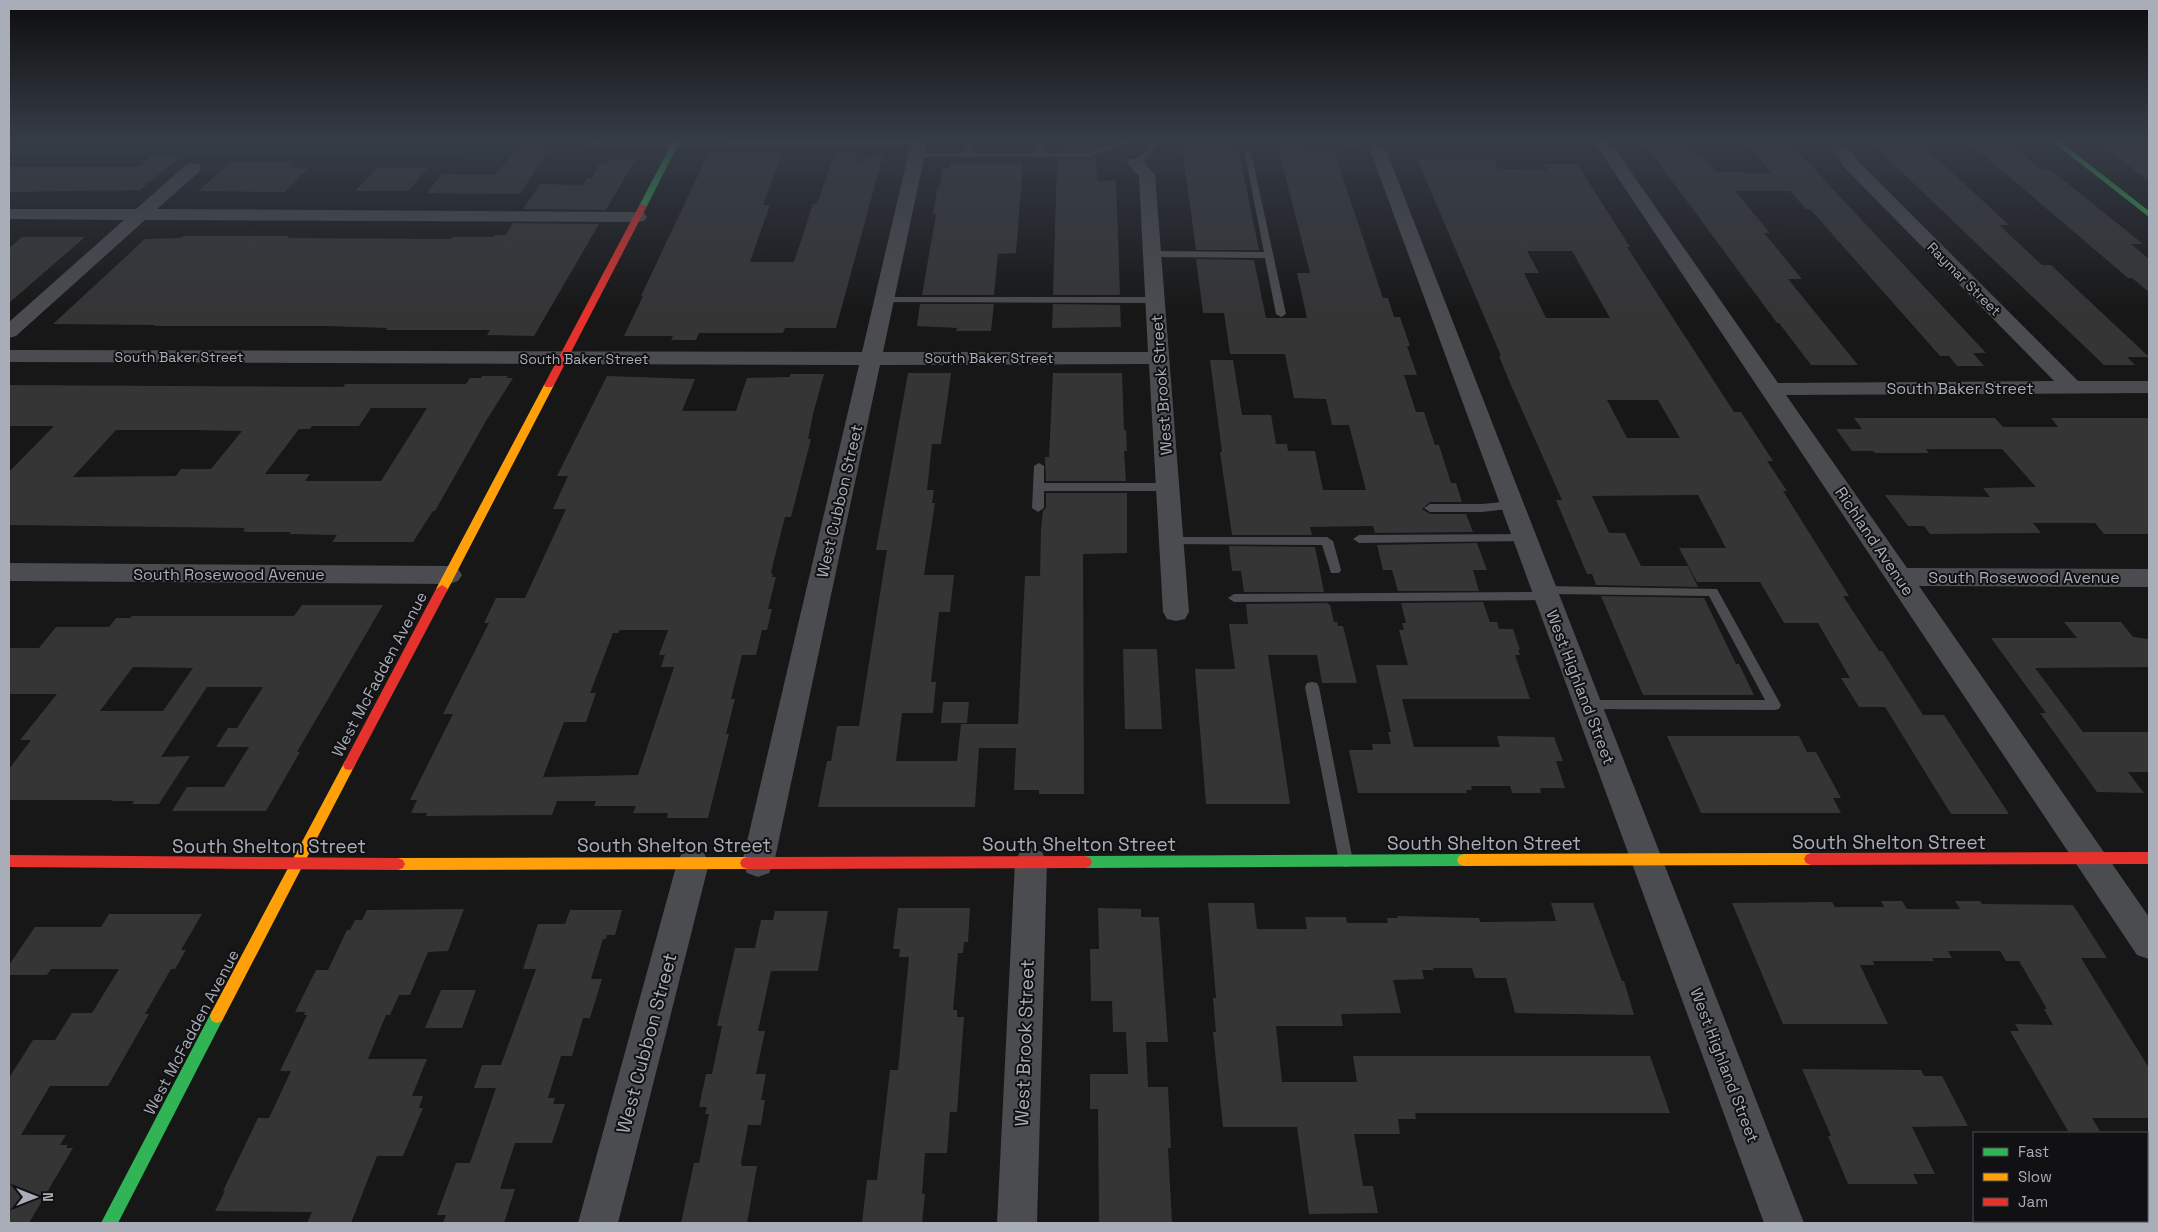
<svg xmlns="http://www.w3.org/2000/svg" width="2158" height="1232" font-family="'Space Grotesk',sans-serif">
<style>
.green{fill:#1d241e}
.building{fill:#353536;fill-rule:evenodd}
.lines{fill:none;stroke-linecap:round;stroke-linejoin:round}
.path{stroke:#4d4e52;stroke-width:2;stroke-dasharray:2 2.5;stroke-linecap:butt}
.lane{fill:#4b4c50;fill-rule:evenodd}
.street{fill:#4b4c50;fill-rule:evenodd}
.fast{fill:#30b455;fill-rule:evenodd}
.slow{fill:#ff9f0a;fill-rule:evenodd}
.jam{fill:#e5322d;fill-rule:evenodd}
.labels{text-anchor:middle;stroke-width:4;stroke-linejoin:round;paint-order:stroke}
.far-street-label{font-size:14px;fill:#a8adb8;stroke:#111113}
.street-label{font-size:16px;fill:#a8adb8;stroke:#111113}
.near-street-label{font-size:19px;fill:#a8adb8;stroke:#111113}
</style>
<rect width="100%" height="100%" fill="#171717"/>
<path class="green" d="M9 139H518L506 159 9 156Z"/>
<path class="building" d="M523 139H555L520 194 427 193 442 174 496 175Z
M1059 139H1096V148L1088 151H1059Z
M1641 139H1677L1689 153H1700L1716 172 1771 173 1747 143H1756L1752 139H1783L1786 143H1790L1986 353H1973L1984 366H1957L1949 356H1940L1810 209H1806L1790 191H1735L1770 233H1764L1802 279H1788L1858 365H1811L1779 323H1777Z
M1867 139H1916L2009 225H1999L2042 265H2051L2149 357H2127L2135 365H2104Z
M1965 139H1999L2006 145H2010L2042 170H2051L2143 244H2131L2149 259V292L2132 278H2128Z
M2093 139H2130L2149 152V181Z
M1182 147H1238L1259 250H1196Z
M1278 147 1331 149V151H1334L1383 298H1388L1394 317H1400L1410 346H1407L1417 375H1404L1416 412H1424L1435 445H1439L1451 483H1456L1462 502H1430L1422 509 1430 514H1466L1473 532 1375 533 1373 526 1310 527 1312 535H1232L1220 452H1222L1210 360H1233L1242 415H1271L1276 444H1287L1288 451H1315L1323 490H1366L1349 425H1332L1326 399 1294 398 1285 354H1230L1224 313H1203L1196 259 1254 260 1266 318H1307L1297 273H1310Z
M709 152H783L763 205H770L750 262H794L813 204H817L835 153H857L854 163 884 152 836 328H785L783 333H699L696 340H671L673 336H624L643 296H641Z
M152 156H181L140 190 9 192V167H139Z
M1096 156 1097 181 1116 180 1120 295H1053L1057 163 1058 159H1089Z
M1417 159H1493L1499 169 1547 170 1544 164H1577L1630 247H1627L1734 412H1741L1773 461H1767L1787 491H1783L1849 596H1843L1879 651H1882L1923 715H1944L2009 814H1951L1885 707H1859L1841 678H1850L1818 623H1784L1760 582H1697L1679 548H1726L1698 495 1592 496 1609 533H1625L1641 566H1688L1698 587 1596 585 1592 574H1587L1556 500H1562L1510 383 1499 356H1501ZM1527 251H1572L1610 318H1546L1524 273H1539ZM1607 400H1658L1680 438H1627Z
M609 160H635L606 210 523 209 540 184 583 185 587 178H591L600 164H606Z
M231 162H293L288 167 307 169 285 192 198 191Z
M950 163H1023L1016 253 998 254 994 295H922L936 214H933L938 186H940L943 168H949Z
M377 168H428L408 191H355Z
M513 223 599 224 534 336 487 335 490 330H386L387 328 325 326H154L155 325 53 324 145 239 180 238 184 236H289L287 238 451 239 453 237H493L495 235H506Z
M22 237H85L9 303V248Z
M920 304H994L991 331H956L957 328 917 326Z
M1053 304 1120 305 1121 327 1052 328Z
M908 373H951L941 444H932L927 490H934L932 503H935L924 575H954L950 612H939L931 682H936L933 713H902L896 761H957L961 724H1018L1025 576H1040L1041 529 1043 511 1046 508V493H1127V553L1083 554 1084 794H1039V790H1014L1016 748H979L975 807H818L827 761H831L837 726H859L887 550H876Z
M1053 373H1122L1124 430H1126L1127 451H1124L1126 481H1046L1045 457H1049Z
M790 374H824L813 414 808 439H811L791 517H785L773 564 771 574H773L772 577H776L768 609H772L767 630H762L756 655H742L731 699H735L726 734H729L708 818H667L668 813H633L636 806H594L596 801H557L552 815 426 816 427 813H411L417 800H410L453 714H443L489 623H484L496 598H525L566 509H553L568 476H557L607 376 695 379 682 411H736L747 378 790 377ZM620 630H668L659 655H665L661 667H674L638 775 543 777 564 722H586L596 693H590L613 633H618Z
M482 376H508L506 378H513L486 421 435 511H433L413 542H332L337 535 289 534 291 532H246L243 531 245 528 9 525V472L54 426H9V385L343 387 345 384H466L470 378H481ZM371 408H427L381 481H305L310 474H265L299 429H310L312 426H359ZM116 430H194L242 431 211 469H181L176 476 73 477Z
M1854 418H1995L2003 427H2058L2051 418H2149V534H2104L2095 523H2033L2041 533 1930 534 1924 526H1908L1885 495 1990 497 1983 488 2036 487 2002 449H1926L1929 453H1875L1873 451H1852L1836 429H1862Z
M1477 543 1487 570H1473L1479 591H1398L1392 570H1383L1377 545Z
M1229 546 1315 547 1324 592H1244L1241 571H1232Z
M1601 596 1704 598 1736 664H1739L1754 695H1643Z
M1483 602 1490 622H1497L1499 629H1513L1520 650H1518L1520 655H1515L1530 699H1402L1414 747H1500L1497 736 1554 737 1563 761H1556L1565 788H1540L1541 793H1512L1510 786H1471L1472 790H1466L1467 793H1358L1349 750H1373L1372 744H1391L1388 732H1391L1376 665H1408L1399 630H1404L1402 623H1406L1401 603Z
M1327 603 1330 605 1334 622H1337L1338 626H1343L1357 683H1322L1317 655H1268L1290 804H1206L1195 669H1235L1229 624H1248L1246 604Z
M302 605H383L297 752H300L266 811H172L187 787H224L249 747H216L228 728H237L263 687H207L161 757 190 756 159 804H132L134 801H112L113 800H9V769L31 740H20L57 694H9V648H39L56 627H109L116 618H130L132 616H294ZM133 667 193 668 163 711H100Z
M2064 622H2121L2133 637 2149 639V667L2035 668 2083 732H2149V772H2128L2144 793 2097 792 2040 713H2046L1991 638H2077Z
M1123 649H1157L1162 729H1125Z
M943 702H969L967 723H941Z
M1667 736H1799L1807 752H1816L1841 798H1833L1841 813H1701Z
M1881 901H1902L1907 909H1960L1955 901H1980L1982 904 2073 905 2107 958H2081L2149 1068V1118H2092L2100 1131H2068L2010 1031H2019L2015 1024 2053 1025 2044 1009H2047L2019 961H2006L2000 951H1948L1952 958H1932L1934 961H1873L1874 965H1860L1888 1024H1783L1732 903 1832 902 1835 907H1884Z
M1208 903H1254L1257 929H1307L1305 917H1346L1347 923H1388L1387 918H1398L1397 916 1479 918 1480 922 1556 921 1551 903H1593L1617 968 1622 981H1624L1634 1015 1515 1013 1506 978H1475L1472 968H1433L1434 970H1422L1424 979 1393 980 1401 1013 1341 1014 1343 1026H1276L1282 1082H1357L1353 1056H1650L1670 1113H1415L1416 1119H1398L1400 1134H1354L1363 1186H1373L1378 1213 1309 1214 1297 1127H1223L1213 1032H1216L1213 998H1216Z
M898 908H970L968 942H964L963 953H958L953 1010H957V1017H964L957 1112H950L947 1153H925L922 1194H925L922 1223H862L867 1180H877L890 1070H898L909 957H899L900 949H893Z
M1098 908 1141 909V917H1159L1168 1042H1146L1148 1087H1168L1171 1148H1168L1172 1223H1099L1098 1109H1090V1074H1128L1126 1032H1113L1112 1001H1091L1090 949H1099Z
M464 909 448 951 428 952 410 995H399L390 1015H386L368 1059H427L412 1096H423L419 1108H423L403 1156H377L351 1223H307L312 1212 215 1211 225 1191H223L258 1118H269L291 1071H280L307 1015H304L305 1012H295L316 970H328L347 930H350L355 920H362L367 910Z
M570 910H622L615 935H607L606 939H603L591 979H602L590 1018H583L572 1056H561L548 1098H555L553 1104H565L552 1143H515L500 1189H515L504 1223H443L446 1215H437L456 1163H470L496 1088H474L482 1065H501L536 969H523L538 924H565Z
M775 911H828L818 971H771L758 1031H765L756 1074H766L761 1100H765L761 1125H748L741 1163 742 1166H757L747 1223H681L694 1163H699L709 1114H705L707 1107H699L706 1074H712L722 1026H717L735 948H755L761 920H773Z
M109 914H202L181 950H186L175 969H171L145 1014H149L108 1086H50L21 1135H66L60 1145H68L66 1148H73L29 1223H9V1078L33 1040H55L72 1013H92L119 969H51L47 975H9V965L35 927H101Z
M441 990H476L462 1028H425Z
M1802 1069 1921 1070 1924 1076H1942L1968 1126 1912 1127 1935 1174H1913L1918 1184H1848L1828 1136H1831Z"/>
<g class="lines">
<path class="path" d="M1334 139 1342 144 1361 146"/>
<path class="lane" d="M589 139 607 143 919 141 923 143 919 145 607 147 589 145Z
M968 139H1043L1044 153H1088L1122 140 1158 139V141L1149 157 1135 165 1131 163 1143 154 1149 143 1123 144 1089 157H916L912 155 916 153H964ZM1035 141 1036 153H972L974 142Z
M1244 150 1251 152 1286 314 1281 317 1276 314 1265 258 1152 257 1148 254 1152 251 1264 252Z
M884 297H1155L1160 300 1155 303 881 302 879 300Z
M1039 463 1044 466V483H1168L1174 487 1168 491H1044V508L1038 512 1032 508 1034 466Z
M1513 501 1517 502 1519 505 1517 508 1482 512H1430L1424 508 1430 504H1482Z
M1525 534 1529 535 1531 538 1529 541 1359 543 1353 539 1359 535Z
M1171 537H1327L1333 541 1341 570 1339 573H1331L1322 545 1167 544 1165 541Z
M1545 586 1717 589 1781 705 1779 709 1774 710 1583 709 1581 705 1583 701 1588 700H1765L1709 596 1552 594 1551 599 1547 600 1234 602 1228 598 1234 594 1540 592 1541 587Z
M1312 682 1317 683 1319 687 1353 861 1351 866 1346 867 1341 866 1339 861 1305 687 1307 683Z"/>
<path class="street" d="M912 139H928L883 352H1148L1139 176 1127 163 1129 159H1141L1155 175 1189 612 1185 619 1176 621 1167 619 1163 612 1149 364 880 365 774 863 769 873 758 877 747 873 742 863 859 365 9 362V350L862 352Z
M1592 139H1608L1778 383 2054 381 1846 169 1831 147 1833 144C1847 140 1851 152 1858 161L2078 381H2149V393L1786 395 1907 568 2149 569V587L1919 586 2149 917V959L2137 955Z
M1378 145 1384 147 1386 150 1804 1223H1764L1370 150 1372 147Z
M193 163 199 164 201 168 199 172 157 209 638 212 644 213 647 217 644 221 638 222 145 220 16 336 9 338V322L124 220 9 219V209H136L187 164Z
M9 563 449 566 458 569 462 575 458 581 449 584 9 581Z
M1031 848 1042 852 1047 862 1037 1223H997L1015 862 1020 852Z
M693 849 704 853 709 863 618 1223H578L677 863 682 853Z"/>
<path class="fast" d="M674 139H681L647 206 640 208 639 206Z
M2049 139H2057L2149 211V217Z
M1464 854 1469 856 1471 860 1469 864 1464 866 1085 868 1080 866 1078 862 1080 858 1085 856Z
M217 1009 222 1011 224 1016 222 1021 118 1223H101L212 1011Z"/>
<path class="slow" d="M549 382 554 385 448 589 446 592H438L436 589 544 385Z
M349 760 353 761 355 765 222 1021 217 1023 212 1021 210 1016 212 1011 345 761Z
M1811 853 1816 855 1818 859 1816 863 1811 865 1464 866 1459 864 1457 860 1459 856 1464 854Z
M747 857 752 859 754 863 752 867 747 869 398 870 393 868 391 864 393 860 398 858Z"/>
<path class="jam" d="M640 204 647 206 554 385 552 387H546L544 385Z
M442 585 448 589 353 769 349 770 345 769 343 765 345 761 436 589Z
M2149 852V864L1811 865 1806 863 1804 859 1806 855 1811 853Z
M9 855 398 858 403 860 405 864 403 868 398 870 9 867Z
M1085 856 1090 858 1092 862 1090 866 1085 868 747 869 742 867 740 863 742 859 747 857Z"/>
</g>
<linearGradient id="sky" x2="0" y2="1"><stop stop-color="#0d0d0d"/><stop offset="0.45" stop-color="#363c47"/><stop offset="1" stop-color="#363c47" stop-opacity="0"/></linearGradient>
<rect width="2158" height="312" fill="url(#sky)"/>
<g class="labels">
<g class="far-street-label">
<text transform="translate(1964 279) rotate(45)" y="5">Raymar Street</text>
<text x="179" y="362">South Baker Street</text>
<text x="989" y="363">South Baker Street</text>
<text x="584" y="364">South Baker Street</text>
</g>
<g class="street-label">
<text transform="translate(1161 385) rotate(-94)" y="6">West Brook Street</text>
<text x="1960" y="394">South Baker Street</text>
<text transform="translate(839 501) rotate(-77)" y="6">West Cubbon Street</text>
<text transform="translate(1875 541) rotate(56)" y="6">Richland Avenue</text>
<text x="229" y="580">South Rosewood Avenue</text>
<text x="2024" y="583">South Rosewood Avenue</text>
<text transform="translate(379 674) rotate(-62)" y="6">West McFadden Avenue</text>
<text transform="translate(1581 687) rotate(69)" y="6">West Highland Street</text>
<text transform="translate(191 1032) rotate(-62)" y="6">West McFadden Avenue</text>
<text transform="translate(1725 1065) rotate(69)" y="6">West Highland Street</text>
</g>
<g class="near-street-label">
<text x="1889" y="849">South Shelton Street</text>
<text x="1484" y="850">South Shelton Street</text>
<text x="1079" y="851">South Shelton Street</text>
<text x="674" y="852">South Shelton Street</text>
<text x="269" y="853">South Shelton Street</text>
<text transform="translate(646 1043) rotate(-75)" y="7">West Cubbon Street</text>
<text transform="translate(1024 1043) rotate(-88)" y="7">West Brook Street</text>
</g>
</g>
<rect width="2158" height="1232" fill="none" stroke="#a8adb8" stroke-width="20"/>
<rect x="1973" y="1132" width="175" height="90" fill="#111113" stroke="#4d4f55"/>
<rect x="1983" y="1148" width="25" height="8" fill="#30b455" stroke="#4d4f55"/>
<text x="2018" y="1157" font-size="15" fill="#a8adb8">Fast</text>
<rect x="1983" y="1173" width="25" height="8" fill="#ff9f0a" stroke="#4d4f55"/>
<text x="2018" y="1182" font-size="15" fill="#a8adb8">Slow</text>
<rect x="1983" y="1198" width="25" height="8" fill="#e5322d" stroke="#4d4f55"/>
<text x="2018" y="1207" font-size="15" fill="#a8adb8">Jam</text>
<g transform="translate(35 1197) rotate(90)" stroke="#111113" stroke-width="4" paint-order="stroke">
<path d="M0-4L9 19L0 12L-9 19Z" fill="#a8adb8"/>
<text y="-8" font-size="14" font-weight="bold" text-anchor="middle" fill="#a8adb8">N</text>
</g>
</svg>
